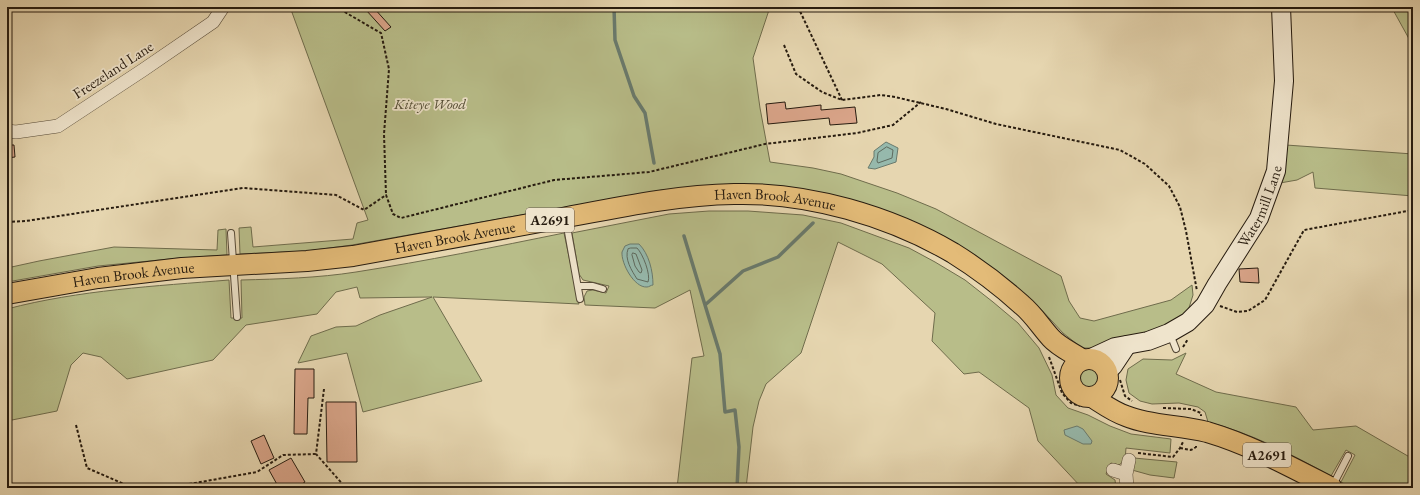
<svg xmlns="http://www.w3.org/2000/svg" width="1420" height="495" font-family="'EB Garamond',serif">
<style>
.green{fill:#b8bd89;stroke:#6f6c4c}
.water{fill:#96b9ac;stroke:#697a6d}
.lines{fill:none;stroke-linecap:round;stroke-linejoin:round}
.shore{stroke:#5e6a5e;stroke-width:1}
.stream{stroke:#697a6d;stroke-width:3.5}
.building{fill:#daa58a;stroke:#261b0f}
.lane-casing{stroke:#564a37;stroke-width:8}
.street-casing{stroke:#564a37;stroke-width:14}
.secondary-casing{stroke:#261b0f;stroke-width:20}
.primary-casing{stroke:#261b0f;stroke-width:22}
.path{stroke:#261b0f;stroke-width:2;stroke-dasharray:3 2;stroke-linecap:butt}
.lane{stroke:#efe4cc;stroke-width:6}
.street{stroke:#efe4cc;stroke-width:13}
.secondary{stroke:#efe4cc;stroke-width:18}
.primary{stroke:#e3bb78;stroke-width:20}
.labels{text-anchor:middle;stroke-width:3.5;stroke-linejoin:round;paint-order:stroke}
.shield{fill:#efe4cc;stroke:#625748;stroke-width:1}
.shield-label{font-size:14px;font-weight:bold;fill:#261b0f}
.street-label{font-size:15px;fill:#261b0f;stroke:#efe4cc}
.park-label{font-size:15px;font-style:italic;fill:#524c34;stroke:#efe4cc}
</style>
<rect width="100%" height="100%" fill="#e6d6b0"/>
<filter id="stains"><feTurbulence type="fractalNoise" baseFrequency=".005" numOctaves="4"/><feColorMatrix values="0 0 0 0 .2 0 0 0 0 .09 0 0 0 0 .02 0 0 0 .5 -.17"/></filter>
<radialGradient id="worn" r=".72"><stop offset=".6" stop-color="#630" stop-opacity="0"/><stop offset="1" stop-color="#630" stop-opacity=".3"/></radialGradient>
<path class="green" d="M290 7H770L753 58 760 108 770 162 813 168 841 174 897 193 936 209 1061 276 1069 301 1080 318 1094 321 1171 300 1192 285 1193 295 1188 311 1165 326 1098 347 1089 348H1082L1063 333 1038 306 995 270 773 186 734 184 662 190 352 245 307 251 240 254 239 228 251 227 253 247 353 239 357 223 368 220Z
M1392 7H1413V46L1392 8Z
M1286 145 1413 154V196L1315 188 1313 172 1297 180 1280 183Z
M709 211H748L803 215 841 223 909 248 935 262 965 280 993 302 1018 323 1039 348 1052 375 1056 395 1068 408 1088 415 1110 426 1131 434 1171 439 1170 453 1126 448 1125 460 1119 465 1111 463 1106 474 1115 480 1116 488H1082L1038 441 1029 408 979 372 964 374 932 341 935 313 882 264 838 242 801 353 766 384 759 401 753 427 746 488H677L692 358 704 356 690 290 655 308 585 305 584 297 587 291 593 290 606 293 609 286 583 280 579 274 572 233 669 214Z
M226 229 227 255 180 258 98 266 7 282V268L39 261 114 247 217 250 218 230Z
M564 233 579 304 433 297 482 381 363 412 347 353 298 363 311 336 336 327 356 326 380 315 432 297 360 298 357 287 336 292 317 314 246 325 213 360 127 379 101 357 83 353 71 365 57 411 7 421V309C79 290 156 286 229 280L231 318H242L241 280C279 279 318 278 356 272 426 261 495 247 564 233Z
M1186 353 1176 374 1216 392 1296 407 1313 430 1356 426 1413 459V488H1352L1341 482 1355 455 1346 450 1331 476C1290 454 1254 434 1208 422L1205 412 1198 407 1179 403 1152 404 1140 401 1129 393 1126 380 1128 369 1143 359 1172 360Z
M1095 365C1118 383 1083 405 1075 383 1073 378 1074 373 1078 368Z
M1134 458 1177 462 1174 478 1150 475 1132 470Z"/>
<path class="water" d="M886 142 898 148 896 162 875 169 868 168 874 157V151Z
M630 244H639C649 254 653 271 653 285 651 285 649 287 647 287 634 288 621 263 622 252 623 250 624 248 625 246Z
M1077 426 1083 429 1092 441 1091 444H1083L1065 435 1064 430Z"/>
<g class="lines">
<path class="shore" d="M887 147 893 150 892 158 878 163 877 161 878 153Z
M631 248H637C643 254 651 275 648 282L637 279C632 271 624 259 628 249Z
M633 253 636 254 642 270 641 273 639 272 635 266 632 255Z"/>
<path class="stream" d="M614 7 615 40 634 96 645 113 654 163
M684 236 705 305
M737 488 739 447 735 410 725 412 720 354 705 305 743 271 778 257 813 223"/>
</g>
<path class="building" d="M369 7H373L391 27 385 31 366 10Z
M785 102 786 109 821 105V110L855 107 857 123 830 125 829 118 768 124 766 104Z
M7 145H14L15 157 7 158Z
M1258 268 1259 283 1240 282 1239 269Z
M295 369H314V398H308L307 434H294Z
M326 402H356L357 462H327Z
M264 435 274 458 261 464 251 441Z
M291 458 305 482 295 488H279L269 470Z"/>
<g class="lines">
<defs>
<path id="lane" d="M566 221 580 299
M231 233 237 317
M578 286H593L603 289
M1170 334 1176 349
M1333 485 1348 456"/>
<path id="street" d="M7 131 16 132 58 126 143 70 213 22 223 7
M1113 470 1126 474
M1127 488 1126 474 1129 460"/>
<g id="secondary">
<path id="s1" d="M1089 359 1115 347 1148 341 1169 333 1188 322 1205 305 1217 284 1259 218 1276 171 1284 81 1281 7"/>
<path d="M1107 372 1113 366 1127 345"/>
</g>
<g id="primary">
<path id="s2" d="M7 294 98 278 182 268 307 261 353 256C419 244 485 232 551 220 611 209 673 195 734 194 808 192 890 216 953 253 977 268 1001 286 1022 305 1033 314 1041 327 1051 338 1059 347 1073 353 1083 360"/>
<circle cx="1089" cy="378" r="19"/>
<path d="M1092 397C1103 404 1114 412 1126 416 1150 426 1181 425 1207 432 1251 445 1291 467 1332 488"/>
</g>
</defs>
<use href="#lane" class="lane-casing"/>
<use href="#street" class="street-casing"/>
<use href="#secondary" class="secondary-casing"/>
<use href="#primary" class="primary-casing"/>
<path class="path" d="M336 7 381 33 389 69 384 134 386 195
M798 7 842 100
M234 11 243 7
M784 45 796 74 822 92 842 100 881 95 895 97 946 109 996 124 1120 150 1145 164 1169 186 1180 207 1186 231 1197 291
M7 222 26 221 243 188 336 195 364 210 386 195 393 214 401 218 554 180 649 172 765 144 857 133 893 125 921 102
M1220 306 1237 312 1248 311 1265 300 1304 230 1413 210
M1183 347 1188 339
M1049 357 1062 393 1071 403 1080 406
M1120 380 1125 396 1132 401
M324 389 316 454 346 488
M1163 408 1191 409 1201 413V416
M76 425 87 468 124 484 150 487 178 486 257 472 283 455 316 454
M1180 448 1191 450 1196 447V446
M1138 453 1173 457 1180 448 1183 442"/>
<use href="#lane" class="lane"/>
<use href="#street" class="street"/>
<use href="#secondary" class="secondary"/>
<use href="#primary" class="primary"/>
</g>
<g class="labels">
<g class="shield">
<rect x="526" y="208" width="48" height="24" rx="3"/>
<rect x="1243" y="443" width="48" height="24" rx="3"/>
</g>
<g class="shield-label">
<text x="550" y="225">A2691</text>
<text x="1267" y="460">A2691</text>
</g>
<g class="street-label">
<text transform="translate(113 70) rotate(-33)" y="5">Freezeland Lane</text>
<text dy="5" stroke="none"><textPath href="#s2" startOffset="776">Haven Brook Avenue</textPath></text>
<text dy="5" stroke="none"><textPath href="#s1" startOffset="244">Watermill Lane</textPath></text>
<text dy="5" stroke="none"><textPath href="#s2" startOffset="452">Haven Brook Avenue</textPath></text>
<text dy="5" stroke="none"><textPath href="#s2" startOffset="128">Haven Brook Avenue</textPath></text>
</g>
<g class="park-label">
<text x="430" y="109">Kiteye Wood</text>
</g>
</g>
<rect width="1420" height="495" fill="none" stroke="#e6d6b0" stroke-width="24"/>
<rect x="8" y="8" width="1404" height="479" fill="none" stroke="#261b0f" stroke-width="2"/>
<rect x="12" y="12" width="1396" height="471" fill="none" stroke="#261b0f"/>
<rect width="100%" height="100%" filter="url(#stains)"/>
<rect width="100%" height="100%" fill="url(#worn)"/>
</svg>
